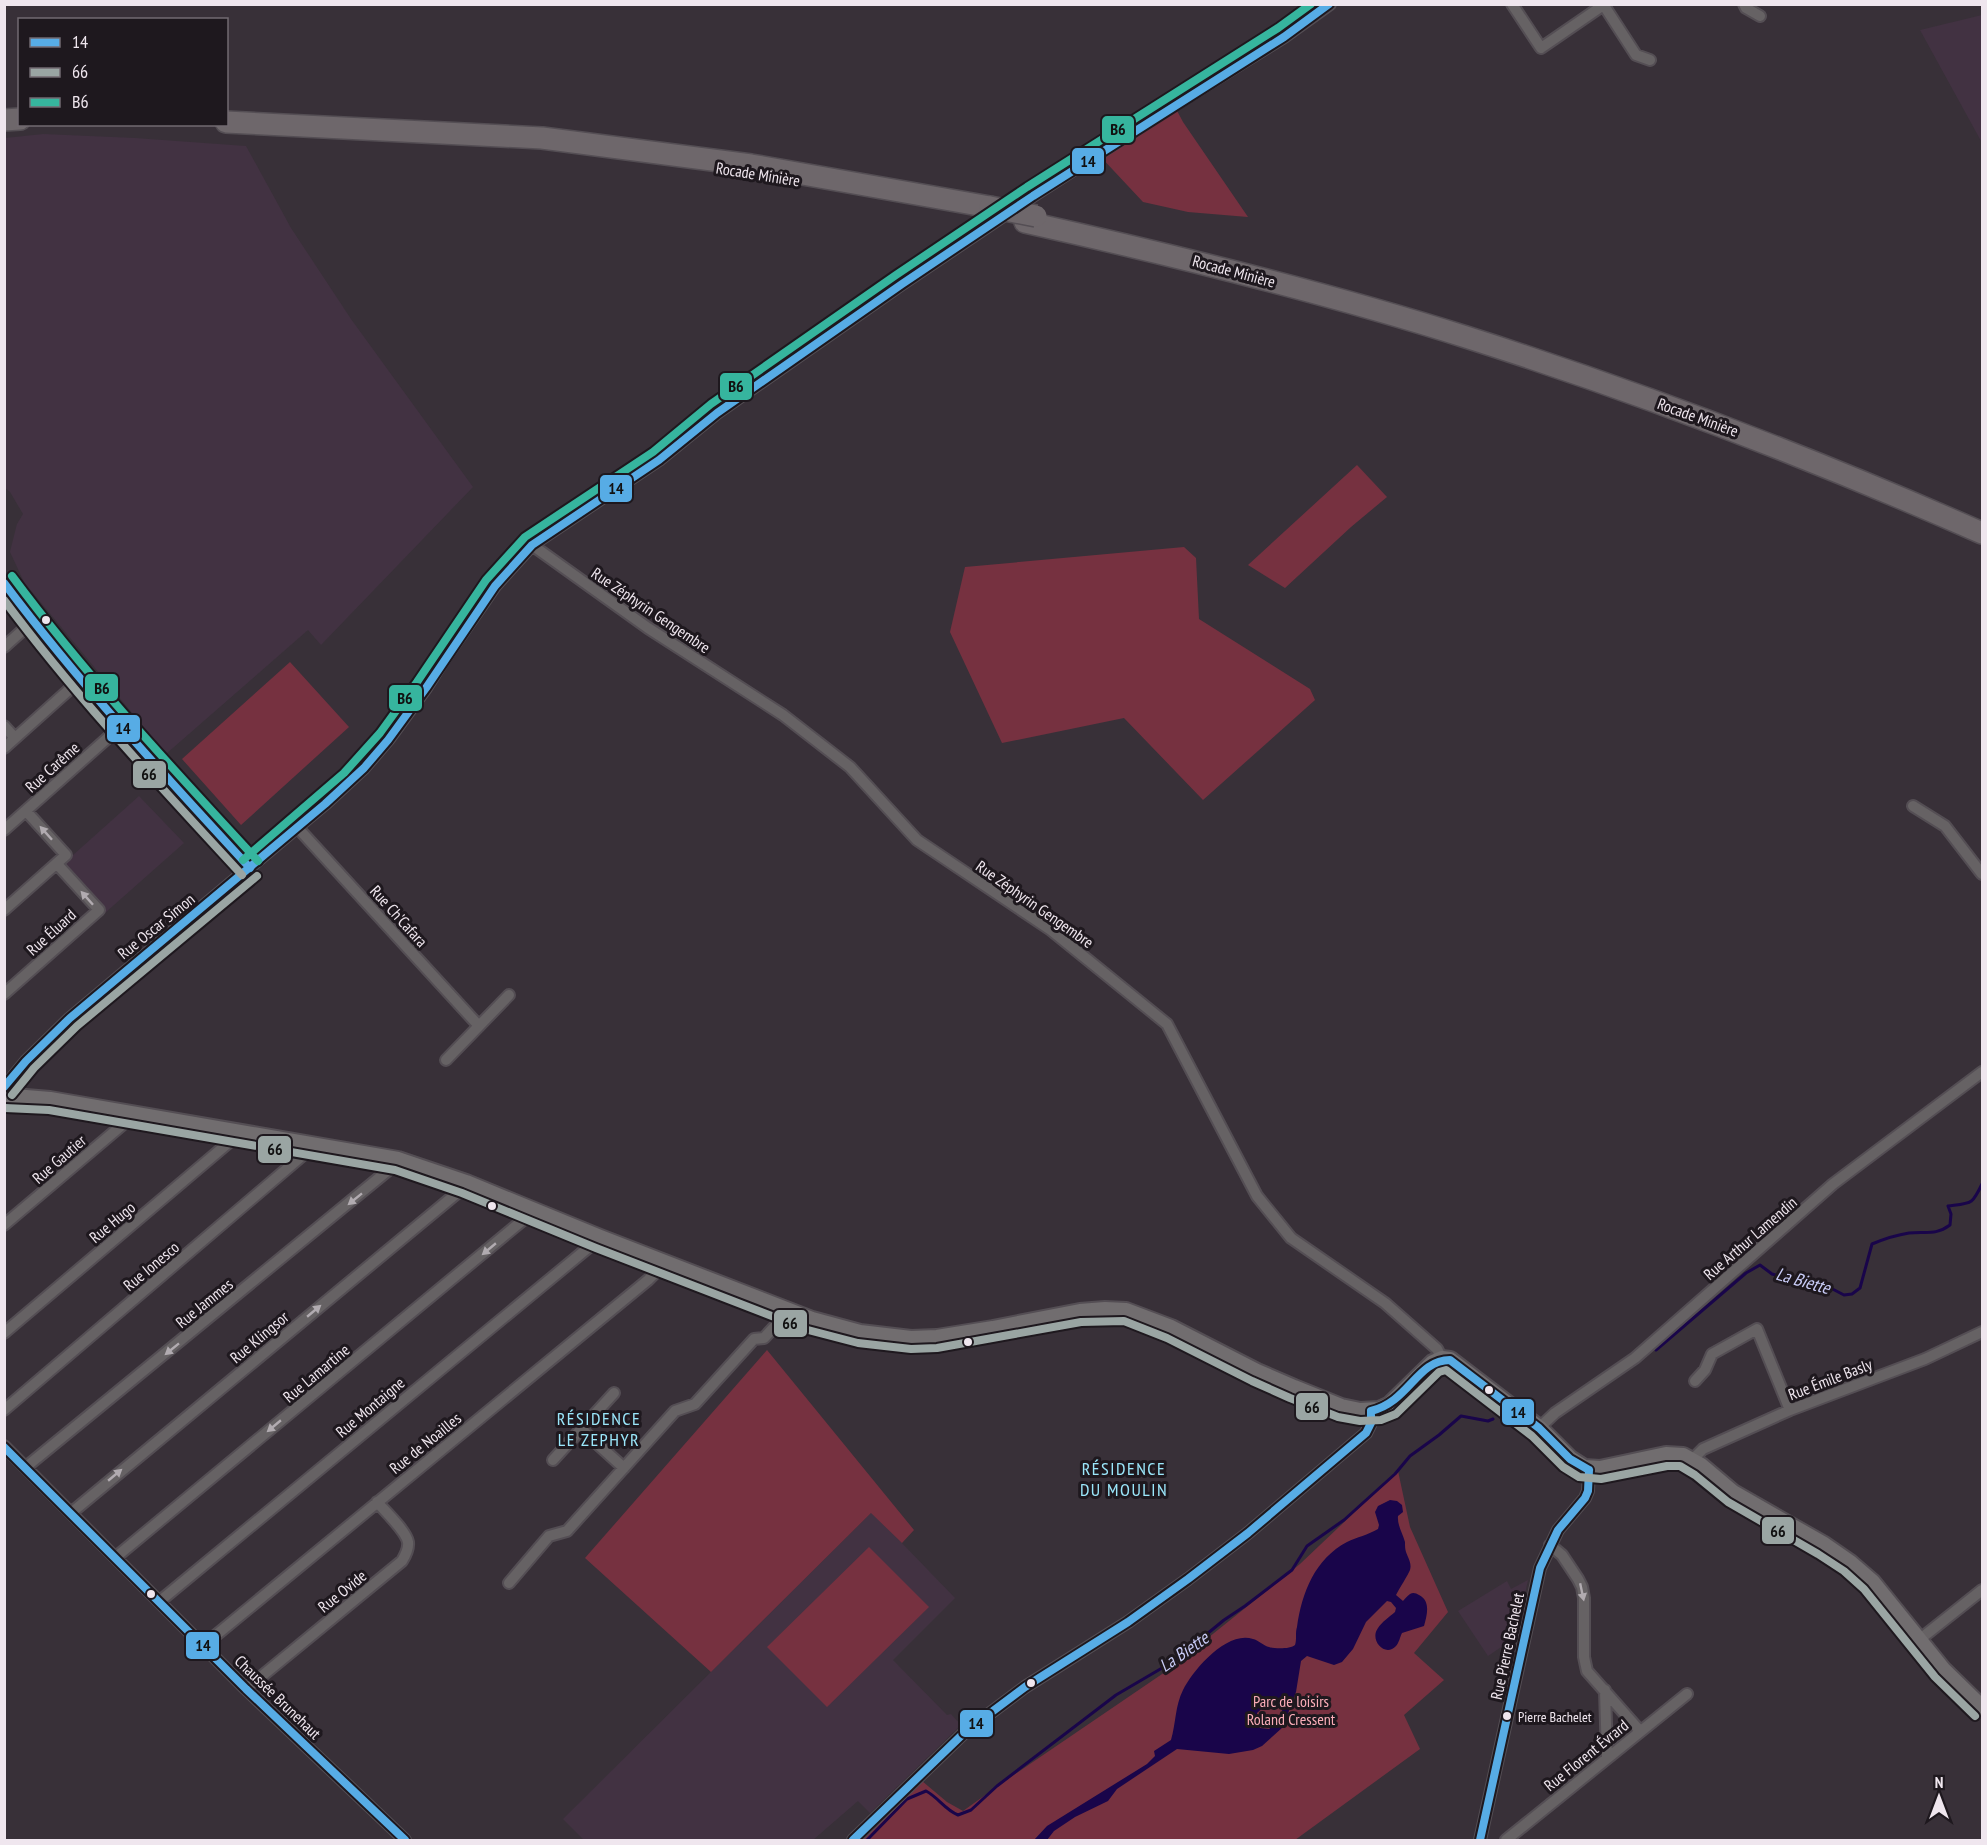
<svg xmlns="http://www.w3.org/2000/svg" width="1987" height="1845" font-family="'PT Sans Narrow',sans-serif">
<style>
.built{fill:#423242}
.green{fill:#763140}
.water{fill:#19054a;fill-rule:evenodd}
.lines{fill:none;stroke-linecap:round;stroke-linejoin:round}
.stream{stroke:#19054a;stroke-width:3}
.street-casing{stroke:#544e54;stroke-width:14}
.secondary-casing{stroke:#544e54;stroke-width:20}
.highway-casing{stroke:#544e54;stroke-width:24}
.street{stroke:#666264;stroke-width:10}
.secondary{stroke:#716d6f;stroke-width:16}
.highway{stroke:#6e676b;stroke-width:21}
.highway-bridge-casing{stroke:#544e54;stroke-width:24;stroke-linecap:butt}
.highway-bridge{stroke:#6e676b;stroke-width:21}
.bus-1-casing{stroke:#1e181e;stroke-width:12}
.bus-2-casing{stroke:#1e181e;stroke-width:12}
.bus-3-casing{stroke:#1e181e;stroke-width:12}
.bus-1{stroke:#57ace5;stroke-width:8}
.bus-2{stroke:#9aa5a3;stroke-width:8}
.bus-3{stroke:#36b59e;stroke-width:8}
.oneway{fill:#b1abb0}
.bus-dot{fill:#efe6ee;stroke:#1e181e;stroke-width:2}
.labels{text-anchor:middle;stroke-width:6;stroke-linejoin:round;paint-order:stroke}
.bus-label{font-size:14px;fill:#efe6ee;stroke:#1e181e;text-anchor:start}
.street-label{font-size:16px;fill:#efe6ee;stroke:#1e181e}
.park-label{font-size:16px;fill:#fbadb8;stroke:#1e181e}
.water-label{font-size:18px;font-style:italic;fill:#c9ccf7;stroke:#1e181e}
.neighbourhood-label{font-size:18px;letter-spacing:1.5px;fill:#9be7fb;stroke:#1e181e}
.line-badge{stroke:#1e181e;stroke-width:2}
.pale-badge-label{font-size:16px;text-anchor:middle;font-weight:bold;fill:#111}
</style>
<rect width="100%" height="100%" fill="#383038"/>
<path class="built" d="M1982 15V141H1981L1920 30Z
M43 134 135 138 246 146 291 228 351 319 473 487 321 645 308 630 166 754 24 582 10 552 17 524 23 514 10 492 5 488V138Z
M139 796 184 843 105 913 63 864Z
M872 1512 955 1598 893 1660 947 1715 951 1714 961 1725 870 1813 858 1801 813 1840H584L563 1819Z
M1528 1580 1516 1637 1488 1656 1458 1611 1507 1581 1511 1589Z"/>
<path class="green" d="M1174 105 1183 122 1248 217 1188 212 1143 202 1099 155Z
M1357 465 1387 497 1351 527 1285 588 1248 565Z
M1184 547 1196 558 1199 619 1310 689 1315 700 1203 800 1124 718 1002 743 950 632 965 567Z
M290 662 349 727 241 825 182 759Z
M767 1350 914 1530 902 1543 871 1513 711 1672 585 1558Z
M1398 1471 1410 1527 1448 1612 1414 1653 1444 1680 1404 1715 1420 1749 1295 1840H862L922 1781 947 1802 963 1811 1002 1783 1168 1670 1300 1564Z
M869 1547 929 1607 827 1707 767 1647Z"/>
<path class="water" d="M1390 1500 1397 1501 1402 1505 1403 1512 1398 1516C1397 1525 1403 1534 1405 1542 1405 1546 1405 1549 1406 1552 1408 1558 1412 1563 1410 1570 1408 1575 1399 1589 1396 1595L1403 1601C1405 1599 1407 1596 1410 1594 1413 1592 1416 1593 1419 1595 1431 1601 1427 1615 1424 1626L1402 1633C1400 1637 1399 1643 1396 1646 1385 1658 1369 1640 1378 1628 1382 1622 1389 1617 1395 1612L1396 1608 1391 1602 1387 1601 1366 1622 1353 1649 1342 1662 1334 1665 1307 1656 1301 1661 1296 1692 1283 1727 1262 1746 1253 1750 1229 1754 1177 1749 1117 1789 1108 1801 1075 1817 1054 1831 1047 1840H1034L1047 1826 1147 1764 1155 1756 1154 1751 1171 1740C1176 1723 1175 1706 1183 1690 1193 1670 1227 1630 1253 1639 1258 1640 1264 1646 1269 1647 1275 1649 1291 1649 1295 1645 1297 1639 1295 1633 1297 1627 1302 1592 1315 1559 1347 1542 1357 1537 1368 1535 1378 1529L1379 1525 1375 1512 1378 1506ZM1274 1703 1280 1707 1283 1712 1279 1721 1269 1729 1260 1728 1257 1723V1713L1266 1705Z"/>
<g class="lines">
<path class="stream" d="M1656 1350 1746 1273 1760 1265 1772 1274 1793 1280 1821 1283 1844 1295 1852 1294 1860 1288 1872 1244C1884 1239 1896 1235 1909 1233 1926 1231 1935 1236 1950 1225L1951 1214 1948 1206C1972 1203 1972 1205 1982 1184
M867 1840 907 1799 926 1791C939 1798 944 1809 958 1815L971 1810 997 1786 1116 1695 1174 1661 1224 1620 1245 1606 1292 1570 1307 1546 1344 1520 1395 1474 1410 1456 1439 1435 1461 1416 1488 1421 1493 1419"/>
<defs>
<path id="street" d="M1512 4 1541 48 1605 4
M1603 4 1636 55 1650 60
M1744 4 1746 8 1760 16
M532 545 648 628 783 715 850 767 917 840 1051 930 1167 1024 1257 1196 1291 1238 1385 1303 1437 1349 1442 1359
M4 582 33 621 133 741
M4 647 33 621
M4 726 15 738
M4 748 81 679
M1913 806 1945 826 1982 874
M297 827 479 1026
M4 830 120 727
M4 910 66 855 26 811
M4 994 99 910 57 864
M446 1060 509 995
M4 1088 26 1061 70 1018 325 804 364 768 388 740 426 688 443 661 495 586 532 545 659 460 717 413 902 284 1033 196 1174 105 1284 37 1330 4
M4 1225 134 1115
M4 1333 233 1139 237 1131
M1695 1381 1705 1370 1712 1354 1757 1329 1790 1410
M4 1410 316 1144
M1539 1428 1555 1413 1635 1358 1833 1184 1982 1072
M581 1429 624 1468
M4 1446 246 1689 405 1840
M553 1460 614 1393
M1692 1460 1703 1449 1790 1410 1925 1359 1982 1332
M26 1467 391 1168 398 1160
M71 1513 462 1189 466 1183
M1550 1545 1562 1555 1578 1579 1582 1587 1584 1598V1657L1587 1671 1640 1731
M116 1557 534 1211
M509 1583 549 1536 567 1531 675 1411 695 1404 754 1339 764 1338 789 1311
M160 1601 600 1238
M1919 1640 1982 1590
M204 1645 648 1280 665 1263
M246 1689 402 1561C405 1556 409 1549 408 1542 406 1531 385 1511 377 1502
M1605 1690 1607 1758
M853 1840 965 1732 1025 1687 1128 1622 1188 1579 1248 1533 1366 1433 1371 1423V1411
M1480 1840 1540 1568 1558 1530 1585 1498 1588 1491 1589 1470
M1506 1840 1687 1694"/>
<path id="secondary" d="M4 1098 14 1097 50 1100 398 1160 466 1183 600 1238 812 1320 860 1333 911 1339 937 1338 993 1329 1080 1312 1105 1310 1126 1311 1171 1328 1257 1372 1294 1388 1341 1407 1360 1411 1379 1410 1390 1405 1433 1363 1442 1359 1450 1360 1539 1428 1570 1459 1584 1468 1600 1469 1666 1455 1683 1456 1701 1466 1733 1493 1824 1545 1850 1563 1872 1582 1943 1670 1982 1708"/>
<path id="highway" d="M4 120 20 119
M226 122 542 138 751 165 990 207
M1025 222C1173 255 1321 291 1466 337 1642 393 1814 459 1982 533"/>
</defs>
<use href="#street" class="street-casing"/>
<use href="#secondary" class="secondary-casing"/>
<use href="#highway" class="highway-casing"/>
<use href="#street" class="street"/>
<use href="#secondary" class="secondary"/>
<use href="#highway" class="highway"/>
<defs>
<path id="highway-bridge" d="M990 207 1036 216"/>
</defs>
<use href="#highway-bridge" class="highway-bridge-casing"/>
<use href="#highway-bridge" class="highway-bridge"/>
<defs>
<path id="bus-1" d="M4 583C80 684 165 776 250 868
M4 1087 26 1061 70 1018 325 804 364 768 388 740 426 688 495 586 532 545 659 460 717 413 902 284 1033 196 1284 37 1329 4
M1371 1411C1409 1402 1417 1360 1450 1360L1539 1428 1570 1459 1589 1470
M4 1447 246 1689 405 1840
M853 1840 965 1732 1025 1687 1128 1622 1188 1579 1248 1533 1366 1433 1371 1423V1411
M1480 1840 1540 1568 1558 1530 1585 1498 1588 1491 1589 1470"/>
<path id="bus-2" d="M4 600C77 698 160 786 242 875
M12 1095 34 1068 77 1026 257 876
M5 1108 49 1110 395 1170 462 1193 596 1248 808 1330 858 1343 911 1349 937 1348 1081 1322 1124 1321 1167 1338 1252 1381 1290 1398 1338 1417 1360 1421 1381 1420 1396 1414 1439 1372 1446 1370 1532 1436 1563 1467 1579 1477 1601 1479 1667 1466H1680L1695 1475 1728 1502 1818 1554 1844 1571 1864 1589 1935 1677 1975 1716"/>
<path id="bus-3" d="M12 576C87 677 173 769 258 861
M243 860 344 773 380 733 417 682 486 580 525 537 653 452 711 404 896 275 1027 187 1278 28 1311 4"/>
</defs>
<use href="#bus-1" class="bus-1-casing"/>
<use href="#bus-2" class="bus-2-casing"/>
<use href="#bus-3" class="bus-3-casing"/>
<use href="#bus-1" class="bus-1"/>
<use href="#bus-2" class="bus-2"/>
<use href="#bus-3" class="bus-3"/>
</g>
<defs><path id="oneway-solid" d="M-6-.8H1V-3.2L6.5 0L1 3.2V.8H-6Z" transform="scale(1.5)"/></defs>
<g class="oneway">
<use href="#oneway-solid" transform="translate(46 833) rotate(-132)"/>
<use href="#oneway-solid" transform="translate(87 898) rotate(-132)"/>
<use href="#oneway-solid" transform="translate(355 1199) rotate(141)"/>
<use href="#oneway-solid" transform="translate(489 1249) rotate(140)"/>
<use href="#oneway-solid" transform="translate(314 1311) rotate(-40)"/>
<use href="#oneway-solid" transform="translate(172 1349) rotate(141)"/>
<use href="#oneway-solid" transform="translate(274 1426) rotate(140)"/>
<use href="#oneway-solid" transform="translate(115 1475) rotate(-40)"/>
<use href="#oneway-solid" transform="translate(1582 1592) rotate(78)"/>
</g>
<g class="bus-dot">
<circle cx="46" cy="620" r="5"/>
<circle cx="492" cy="1206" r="5"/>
<circle cx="968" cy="1342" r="5"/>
<circle cx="1489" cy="1390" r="5"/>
<circle cx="151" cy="1594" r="5"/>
<circle cx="1031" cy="1683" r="5"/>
<circle cx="1507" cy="1716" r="5"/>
</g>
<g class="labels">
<g class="bus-label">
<text x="1518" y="1722">Pierre Bachelet</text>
</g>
<g class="street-label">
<text transform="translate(758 174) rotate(9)" y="6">Rocade Minière</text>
<text transform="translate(1234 271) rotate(15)" y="6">Rocade Minière</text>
<text transform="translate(1698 417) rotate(20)" y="6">Rocade Minière</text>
<text transform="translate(651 610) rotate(34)" y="6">Rue Zéphyrin Gengembre</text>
<text transform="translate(52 767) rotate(-42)" y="6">Rue Carême</text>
<text transform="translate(1035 904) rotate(35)" y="6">Rue Zéphyrin Gengembre</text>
<text transform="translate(399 916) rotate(48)" y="6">Rue Ch'Cafara</text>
<text transform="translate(156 926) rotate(-39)" y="6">Rue Oscar Simon</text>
<text transform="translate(51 932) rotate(-42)" y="6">Rue Éluard</text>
<text transform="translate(59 1159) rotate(-41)" y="6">Rue Gautier</text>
<text transform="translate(112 1222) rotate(-40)" y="6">Rue Hugo</text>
<text transform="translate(1750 1238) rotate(-41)" y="6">Rue Arthur Lamendin</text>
<text transform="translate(151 1266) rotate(-40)" y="6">Rue Ionesco</text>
<text transform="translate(204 1303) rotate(-39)" y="6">Rue Jammes</text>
<text transform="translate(259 1337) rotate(-40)" y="6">Rue Klingsor</text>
<text transform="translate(316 1373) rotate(-40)" y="6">Rue Lamartine</text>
<text transform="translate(1830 1379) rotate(-21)" y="6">Rue Émile Basly</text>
<text transform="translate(370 1407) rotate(-40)" y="6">Rue Montaigne</text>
<text transform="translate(425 1443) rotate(-39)" y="6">Rue de Noailles</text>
<text transform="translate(342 1591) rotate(-39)" y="6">Rue Ovide</text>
<text transform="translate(1507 1646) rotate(-78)" y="6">Rue Pierre Bachelet</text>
<text transform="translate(278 1697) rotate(44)" y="6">Chaussée Brunehaut</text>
<text transform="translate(1586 1755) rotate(-39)" y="6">Rue Florent Évrard</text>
</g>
<g class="park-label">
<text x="1291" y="1707">Parc de loisirs<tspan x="1291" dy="18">Roland Cressent</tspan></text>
</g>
<g class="water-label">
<text transform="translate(1803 1281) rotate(16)" y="6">La Biette</text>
<text transform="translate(1184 1652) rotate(-35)" y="6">La Biette</text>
</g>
<g class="neighbourhood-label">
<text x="599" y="1425">RÉSIDENCE<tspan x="599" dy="21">LE ZEPHYR</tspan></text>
<text x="1124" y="1475">RÉSIDENCE<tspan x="1124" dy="21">DU MOULIN</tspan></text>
</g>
</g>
<g class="line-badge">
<rect x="1101" y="115" width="34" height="29" rx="6" fill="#36b59e"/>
<rect x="1071" y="147" width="34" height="28" rx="6" fill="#57ace5"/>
<rect x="719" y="372" width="34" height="29" rx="6" fill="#36b59e"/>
<rect x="599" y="474" width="34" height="29" rx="6" fill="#57ace5"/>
<rect x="84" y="673" width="35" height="29" rx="6" fill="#36b59e"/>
<rect x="388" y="684" width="35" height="28" rx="6" fill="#36b59e"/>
<rect x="106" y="714" width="35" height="29" rx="6" fill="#57ace5"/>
<rect x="132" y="760" width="35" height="29" rx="6" fill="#9aa5a3"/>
<rect x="257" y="1135" width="35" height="29" rx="6" fill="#9aa5a3"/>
<rect x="773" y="1309" width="35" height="29" rx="6" fill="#9aa5a3"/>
<rect x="1295" y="1392" width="34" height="29" rx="6" fill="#9aa5a3"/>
<rect x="1501" y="1398" width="34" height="28" rx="6" fill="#57ace5"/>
<rect x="1761" y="1516" width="34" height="29" rx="6" fill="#9aa5a3"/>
<rect x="185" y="1631" width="35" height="29" rx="6" fill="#57ace5"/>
<rect x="959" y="1709" width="35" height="29" rx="6" fill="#57ace5"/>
</g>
<g class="pale-badge-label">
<text x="1118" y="135">B6</text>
<text x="1088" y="167">14</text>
<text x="736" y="392">B6</text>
<text x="616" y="494">14</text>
<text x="102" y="694">B6</text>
<text x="405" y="704">B6</text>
<text x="123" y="734">14</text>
<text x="149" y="780">66</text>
<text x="275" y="1155">66</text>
<text x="790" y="1329">66</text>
<text x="1312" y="1413">66</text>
<text x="1518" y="1418">14</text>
<text x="1778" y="1537">66</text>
<text x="203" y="1651">14</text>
<text x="976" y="1729">14</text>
</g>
<rect width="1987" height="1845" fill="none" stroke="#efe6ee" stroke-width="12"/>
<rect x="18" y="18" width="210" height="108" fill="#1e181e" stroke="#726a71" stroke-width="1.5"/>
<rect x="30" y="38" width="30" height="9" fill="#57ace5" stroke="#726a71" stroke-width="1.5"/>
<text x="72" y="48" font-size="18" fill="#efe6ee">14</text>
<rect x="30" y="68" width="30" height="9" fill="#9aa5a3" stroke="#726a71" stroke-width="1.5"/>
<text x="72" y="78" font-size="18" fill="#efe6ee">66</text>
<rect x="30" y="98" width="30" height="9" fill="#36b59e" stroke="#726a71" stroke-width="1.5"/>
<text x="72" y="108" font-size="18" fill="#efe6ee">B6</text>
<g transform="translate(1939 1797)" stroke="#1e181e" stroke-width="4.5" paint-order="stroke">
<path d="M0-4.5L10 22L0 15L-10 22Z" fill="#efe6ee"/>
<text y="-9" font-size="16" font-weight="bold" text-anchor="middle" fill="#efe6ee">N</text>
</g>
</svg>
